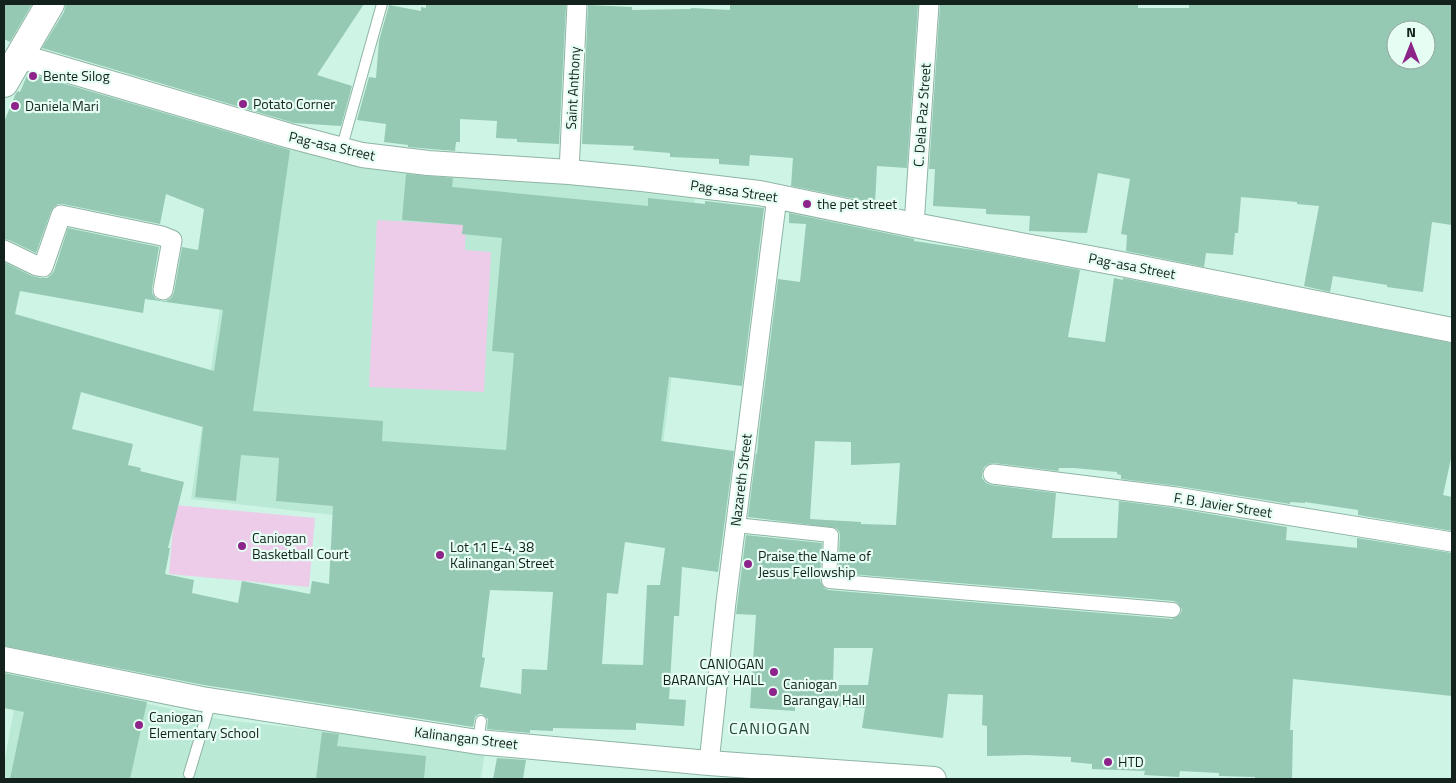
<svg xmlns="http://www.w3.org/2000/svg" width="1456" height="783" font-family="'Titillium Web',sans-serif">
<style>
.built{fill:#bae9d5}
.green{fill:#edccea}
.building{fill:#96c9b4;fill-rule:evenodd}
.lines{fill:none;stroke-linecap:round;stroke-linejoin:round}
.service-casing{stroke:#8fb4a4;stroke-width:12}
.pedestrian-casing{stroke:#8fb4a4;stroke-width:16}
.minor-casing{stroke:#8fb4a4;stroke-width:21}
.tertiary-casing{stroke:#8fb4a4;stroke-width:26}
.secondary-casing{stroke:#8fb4a4;stroke-width:30}
.service{stroke:#fff;stroke-width:10}
.pedestrian{stroke:#fff;stroke-width:14}
.minor{stroke:#fff;stroke-width:19}
.tertiary{stroke:#fff;stroke-width:24}
.secondary{stroke:#fff;stroke-width:28}
.poi-dot{fill:#8c248a;stroke:#e6fdf3;stroke-width:2}
.labels{text-anchor:middle;stroke-width:4.5;stroke-linejoin:round;paint-order:stroke}
.poi-label{font-size:14px;fill:#13221c;stroke:#e6fdf3;text-anchor:start}
.street-label{font-size:14px;fill:#13221c;stroke:#e6fdf3}
.quarter-label{font-size:16px;letter-spacing:1px;fill:#224438;stroke:#e6fdf3}
</style>
<rect width="100%" height="100%" fill="#cdf4e4"/>
<path class="built" d="M245 146 321 153 695 199 650 543 476 531 191 499Z
M20 677 224 720 485 749 481 779H4V764Z"/>
<path class="green" d="M377 220 466 225 465 250 491 252 484 392 369 387Z
M175 505 315 518 309 587 169 574Z"/>
<path class="building" d="M4 4H32L10 42 4 39Z
M66 4H364L317 75 352 86 341 126 294 123 42 48 64 12Z
M426 4 566 5 559 144 517 142V139L496 138 497 121 460 119V142H456L455 151 408 147V145L384 142 386 124 357 120 369 77 376 78 379 41 389 5 421 11V7L426 8Z
M730 4H918L907 168 877 166 875 203 791 186 793 158 750 155 749 166 719 164V159L670 157V153L633 150 634 146 582 144 588 5 632 7V10L691 9V8L730 10Z
M940 4H1138V8H1189V4H1452V225L1432 222 1423 292 1387 287V285L1333 276 1330 292 1304 286 1319 206 1297 204V202L1241 197 1238 233H1235L1233 255 1206 253 1204 267 1126 251 1127 235 1121 234 1130 179 1098 173 1087 233 1029 231 1030 216 986 214V209L933 206 935 169H929ZM1396 30H1426V60H1396Z
M28 73 290 150 253 411 383 421 382 441 506 450 514 353 492 351 502 238 462 234 463 225 402 220 406 174 453 178 452 187 648 206V198L705 204V201L764 208 742 386 669 377 661 441 734 451 718 572 682 567 679 616H674L669 699 686 700 684 726 636 723V730L553 728V731L530 730V733L487 729 488 719 482 714H479L475 717 473 727 204 685 4 646V262L32 276 41 278H47L51 275 54 271 68 228 159 247 152 288V293L156 299 162 301H166L171 298 174 292 182 247 198 250 204 209 166 194 160 224 63 204H58L54 207 51 211 36 253 9 240 4 239V122L16 93 18 91 20 92ZM20 291 143 313 145 299 223 310 214 371 15 314ZM81 392 203 427 195 497 236 501 241 455 279 458 276 501 333 506 329 584 312 581 310 594 242 581 238 603 192 593 194 580 165 574 170 548H168L184 482 140 471 141 468 128 465 133 444 72 429ZM625 542 665 548 660 585H647L643 665 602 664 607 593 618 594ZM490 590 553 592 547 670 522 669 521 694 480 687 485 658 482 657Z
M789 213 914 239V241L980 251 1080 270 1068 337 1105 342 1114 278 1123 280V278L1452 343V454L1443 495 1452 497V531L1358 515V510L1305 502V503L1290 502V504L1178 486 1121 479V475L1117 474V472L1074 468H1059L1058 471 994 463 989 464 984 467 982 473V478L986 483 991 485 1056 493 1052 538H1117L1119 501 1174 508 1287 527 1286 540 1357 548V538L1452 553V696L1293 679 1290 730H1293L1292 779H1255V777L1219 776V773L1180 771 1179 777 1144 775 1145 771 1092 769V764L1071 762V757L1027 755 987 756V726L982 725 983 695 948 694 943 738 862 728 865 708 795 704V711L750 708 756 615 736 614 746 535 822 543 820 581 824 588 828 590 1172 619 1180 615 1182 610 1178 603 1174 601 838 573 840 535 839 531 836 528 748 517 756 453 757 454 759 431 778 279 800 282 806 224 789 223ZM815 441 851 442V465L900 463 896 525 861 524V522L810 519ZM834 648H873L868 685H833Z
M4 673 147 702 130 779H10L24 712 4 708Z
M322 732 339 734 337 746 426 756 424 779H316Z
M497 758 526 760 523 779H493Z"/>
<g class="lines">
<defs>
<path id="service" d="M341 150 382 4
M478 742 481 721
M189 774 211 701"/>
<path id="pedestrian" d="M736 525 831 535 829 581 1173 610"/>
<path id="minor" d="M569 172 577 4
M914 225 929 4
M4 250 37 266 43 267 61 215 162 236 172 240 163 290
M993 474 1176 497 1452 542
M709 763 726 602 777 197"/>
<path id="tertiary" d="M19 56 290 136 362 155 428 163 569 172 642 179 759 193 914 225 1116 263 1452 330
M4 659 202 699 478 742 709 763 934 779"/>
<path id="secondary" d="M4 83 50 4"/>
</defs>
<use href="#service" class="service-casing"/>
<use href="#pedestrian" class="pedestrian-casing"/>
<use href="#minor" class="minor-casing"/>
<use href="#tertiary" class="tertiary-casing"/>
<use href="#secondary" class="secondary-casing"/>
<use href="#service" class="service"/>
<use href="#pedestrian" class="pedestrian"/>
<use href="#minor" class="minor"/>
<use href="#tertiary" class="tertiary"/>
<use href="#secondary" class="secondary"/>
</g>
<g class="poi-dot">
<circle cx="33" cy="76" r="5"/>
<circle cx="243" cy="104" r="5"/>
<circle cx="15" cy="106" r="5"/>
<circle cx="807" cy="204" r="5"/>
<circle cx="242" cy="546" r="5"/>
<circle cx="440" cy="555" r="5"/>
<circle cx="748" cy="564" r="5"/>
<circle cx="774" cy="672" r="5"/>
<circle cx="773" cy="692" r="5"/>
<circle cx="139" cy="725" r="5"/>
<circle cx="1108" cy="762" r="5"/>
</g>
<g class="labels">
<g class="poi-label">
<text x="43" y="81">Bente Silog</text>
<text x="253" y="109">Potato Corner</text>
<text x="25" y="111">Daniela Mari</text>
<text x="817" y="209">the pet street</text>
<text x="252" y="543">Caniogan<tspan x="252" dy="16">Basketball Court</tspan></text>
<text x="450" y="552">Lot 11 E-4, 38<tspan x="450" dy="16">Kalinangan Street</tspan></text>
<text x="758" y="561">Praise the Name of<tspan x="758" dy="16">Jesus Fellowship</tspan></text>
<text x="764" y="669" text-anchor="end">CANIOGAN<tspan x="764" dy="16">BARANGAY HALL</tspan></text>
<text x="783" y="689">Caniogan<tspan x="783" dy="16">Barangay Hall</tspan></text>
<text x="149" y="722">Caniogan<tspan x="149" dy="16">Elementary School</tspan></text>
<text x="1118" y="767">HTD</text>
</g>
<g class="street-label">
<text transform="translate(573 88) rotate(-87)" y="5">Saint Anthony</text>
<text transform="translate(922 115) rotate(-86)" y="5">C. Dela Paz Street</text>
<text transform="translate(332 146) rotate(13)" y="5">Pag-asa Street</text>
<text transform="translate(734 191) rotate(8)" y="5">Pag-asa Street</text>
<text transform="translate(1132 266) rotate(11)" y="5">Pag-asa Street</text>
<text transform="translate(741 480) rotate(-83)" y="5">Nazareth Street</text>
<text transform="translate(1223 505) rotate(9)" y="5">F. B. Javier Street</text>
<text transform="translate(466 738) rotate(7)" y="5">Kalinangan Street</text>
</g>
<g class="quarter-label">
<text x="770" y="734">CANIOGAN</text>
</g>
</g>
<rect width="1456" height="783" fill="none" stroke="#13221c" stroke-width="10"/>
<g transform="translate(1411 45)"><circle r="24" fill="#e6fdf3" stroke="#92a59d"/>
<path d="M0-4L9 19L0 12L-9 19Z" fill="#8c248a"/>
<text y="-8" font-size="14" font-weight="bold" text-anchor="middle" fill="#13221c">N</text>
</g>
</svg>
